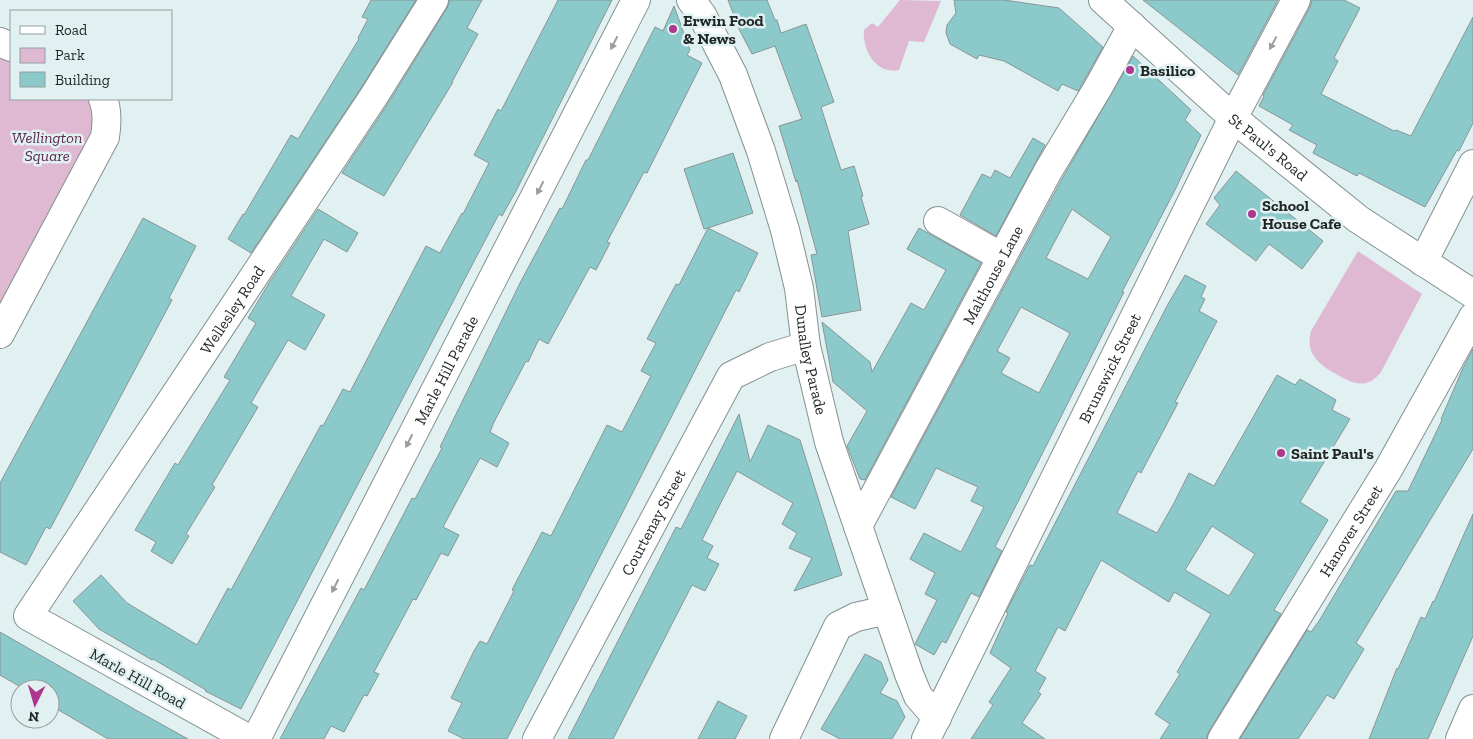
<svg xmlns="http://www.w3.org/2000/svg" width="1473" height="739" font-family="'Zilla Slab',serif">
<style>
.green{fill:#dfb9d1}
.building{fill:#8cc9ca;stroke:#889696;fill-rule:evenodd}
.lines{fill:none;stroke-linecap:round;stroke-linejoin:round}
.minor-casing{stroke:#839191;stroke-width:30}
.minor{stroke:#fff;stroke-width:28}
.oneway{fill:#9a9d9d}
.poi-dot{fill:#ad378f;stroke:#e1f0f0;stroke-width:2}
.labels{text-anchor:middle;stroke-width:5;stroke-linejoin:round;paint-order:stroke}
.poi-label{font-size:16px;font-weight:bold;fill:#1f2525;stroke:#e1f0f0;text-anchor:start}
.park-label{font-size:16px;font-style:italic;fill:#5e294e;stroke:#e1f0f0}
.street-label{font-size:16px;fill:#1f2525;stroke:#e1f0f0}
</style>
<rect width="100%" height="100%" fill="#e1f0f0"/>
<path class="green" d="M900 0 941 1 924 42 909 41 899 70C876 75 862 50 864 30L872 23 878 27Z
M0 42 11 47V99H103L106 105 0 334Z
M1358 251 1422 294 1381 372C1367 390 1353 384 1336 374 1325 368 1313 360 1310 347 1309 341 1310 336 1311 331Z"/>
<path class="building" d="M371 0H416L361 88 251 253 228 239 243 214 244 215 291 135 298 139 359 39 358 38 368 19 362 17Z
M450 0H482L467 28 478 34 452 82H453L384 196 342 173 387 105 447 8Z
M558 0H612L516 191 502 216 499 214 470 269 241 709 205 691 206 690 153 659 152 660 99 629 73 601 101 575 127 603 197 645 228 588 231 590 321 425 323 426 343 389 350 392 426 246 440 253 462 213 463 214 489 163 474 155 498 109 501 111Z
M728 0H767L775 20H777L781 33 806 24 834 102 821 107 832 142 841 170 854 166 863 196 861 197 869 224 848 231 861 310 822 317 811 255 817 254 797 180 796 182 779 126 802 119 775 46 752 54 740 31Z
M954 0H1004L1059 8 1103 47 1078 91 1062 84 1058 91 1004 61 979 55 977 59 950 44 946 33 947 25 956 13Z
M1143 0H1278L1238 75Z
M1312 0H1344L1360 8 1334 58 1338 61 1321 94 1394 131 1396 130 1411 136 1473 17V123L1459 151 1457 150 1425 207 1359 173 1357 176 1313 153 1317 145 1289 130 1293 125 1259 106 1264 96 1263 95 1310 7Z
M674 6 690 50 687 55 702 63 647 173 644 172 607 242 610 243 596 270 590 267 548 344 539 339 528 362 526 361 494 422 490 432 509 443 497 467 480 458 443 527 459 535 448 556 441 553 416 600 413 599 374 672 379 674 367 696 364 695 344 732 331 726 324 739H280L361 588 364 590 412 498 415 499 442 448 440 447 520 283 560 208 562 209 586 160H588L655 27 663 31Z
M1133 56 1191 110 1185 120 1201 135 1175 190 1122 292H1124L995 547 1002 551 979 597 971 593 946 643 942 641 934 655 915 644 937 600 925 594 935 573 910 559 924 533 961 552 984 507 971 501 978 487 936 468 915 509 891 497 1062 179ZM1072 209 1111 237 1088 279 1046 258ZM1021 307 1070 333 1039 393 1001 373 1010 358 997 351Z
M1033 138 1045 145 996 236 960 215 982 174 991 178 995 170 1010 178Z
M733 153 753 213 708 228 758 253 739 292 736 290 507 739H464L448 731 462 703 451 698 474 651 480 641 487 644 514 591 512 590 542 532 551 536 607 425 622 432 651 376 641 371 656 343 647 339 676 284 679 285 708 228 704 229 684 169Z
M1236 171 1323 241 1302 269 1269 244 1256 261 1206 224 1220 205 1214 198Z
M318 209 358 233 347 252 324 239 291 296 325 315 305 350 288 340 251 403 258 407 212 485 215 487 186 534 189 536 172 564 151 551 156 542 135 530 175 463 178 465 230 380 224 377 256 323 248 318 269 283Z
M143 218 196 246 169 298 172 300 50 529 46 527 26 565 0 552V483Z
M919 228 981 263 865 480 860 479 847 446 867 411 833 382 822 322 870 362 872 372 911 303 924 310 946 270 907 249Z
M1185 275 1206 286 1201 297 1205 299 1199 311 1217 321 1175 402 1178 403 1141 473 1138 471 1117 513 1157 533 1174 503 1189 473 1214 486 1277 375 1295 385 1300 379 1336 400 1332 410 1350 419 1300 502 1328 520 1274 610 1281 614 1209 731 1206 739H1160L1170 724 1155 714 1180 674 1177 672 1211 614 1174 592 1169 602 1101 560 1065 631 1058 627 1035 671 1046 678 1038 692 1041 694 1022 723 1045 739H971L993 705 989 702 1011 668 990 653 1008 613 1006 612 1030 565 1033 566 1167 306ZM1212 526 1255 554 1229 596 1185 570Z
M1473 349V449L1356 643 1364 649 1334 699 1327 695 1298 739H1240L1307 630 1311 632 1319 621 1396 491H1408L1442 420 1441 419 1463 368Z
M739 414 750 462 768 425 800 440 842 575 794 591 812 558 789 548 797 533 782 524 793 503 737 471 702 540 713 546 707 558 719 564 705 591 692 585 613 739H568L676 527 681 529Z
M1473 514V636L1428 739H1369L1397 668 1398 669 1421 617 1425 619 1433 601 1434 602Z
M0 632 134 709 188 739H108L50 705V689H24L0 675Z
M865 654 881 662 888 680 880 693 897 701 905 717 892 739H840L821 729Z
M718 701 747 716 735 739H698Z"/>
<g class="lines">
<defs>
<g id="minor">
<path id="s1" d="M691 0 702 15 733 75 761 151 785 230 799 288 806 346 829 442 909 674 918 696 937 718"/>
<path id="s2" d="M1103 0 1233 118 1358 219 1473 294"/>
<path d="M0 42 11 47"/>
<path d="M938 221 1002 257"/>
<path d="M1423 262 1473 164"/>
<path d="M0 334 105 137C107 124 108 111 103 99"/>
<path id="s3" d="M858 526 1048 171 1099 86 1132 26"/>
<path id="s4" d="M249 739 28 616 374 96 434 0"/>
<path id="s5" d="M256 739 636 0"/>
<path id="s6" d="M537 739 731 376 770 357 806 346"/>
<path d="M784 739 838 626 856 617 887 610"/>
<path id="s7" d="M926 739 1233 118 1296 0"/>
<path id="s8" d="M1222 739 1389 468 1473 317"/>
<path d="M1460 739 1473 709"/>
</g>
</defs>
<use href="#minor" class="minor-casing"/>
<use href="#minor" class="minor"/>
</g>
<defs><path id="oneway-solid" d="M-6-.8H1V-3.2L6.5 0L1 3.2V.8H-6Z" transform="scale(1.25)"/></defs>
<g class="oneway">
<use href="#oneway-solid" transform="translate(614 43) rotate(117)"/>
<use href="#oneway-solid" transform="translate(1273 43) rotate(118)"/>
<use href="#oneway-solid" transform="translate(540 188) rotate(117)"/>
<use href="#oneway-solid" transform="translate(409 441) rotate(117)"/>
<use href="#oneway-solid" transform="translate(335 586) rotate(117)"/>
</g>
<g class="poi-dot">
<circle cx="673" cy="29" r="5"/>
<circle cx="1130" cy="70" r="5"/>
<circle cx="1252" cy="214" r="5"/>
<circle cx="1281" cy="453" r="5"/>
</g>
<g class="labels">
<g class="poi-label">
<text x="683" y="26">Erwin Food<tspan x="683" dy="18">&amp; News</tspan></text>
<text x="1140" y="76">Basilico</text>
<text x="1262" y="211">School<tspan x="1262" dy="18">House Cafe</tspan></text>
<text x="1291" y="459">Saint Paul's</text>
</g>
<g class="park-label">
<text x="47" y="143">Wellington<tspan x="47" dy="18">Square</tspan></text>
</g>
<g class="street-label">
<text dy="6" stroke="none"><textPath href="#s2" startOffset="221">St Paul's Road</textPath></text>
<text dy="6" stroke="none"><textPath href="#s3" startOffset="285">Malthouse Lane</textPath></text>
<text dy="6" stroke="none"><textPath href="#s4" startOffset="621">Wellesley Road</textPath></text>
<text dy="6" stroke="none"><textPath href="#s1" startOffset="382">Dunalley Parade</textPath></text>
<text dy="6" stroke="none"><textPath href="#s7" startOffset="414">Brunswick Street</textPath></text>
<text dy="6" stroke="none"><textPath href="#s5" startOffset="415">Marle Hill Parade</textPath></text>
<text dy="6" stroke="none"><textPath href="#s6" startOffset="246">Courtenay Street</textPath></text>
<text dy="6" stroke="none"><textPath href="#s8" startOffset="245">Hanover Street</textPath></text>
<text transform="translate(138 678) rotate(29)" y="6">Marle Hill Road</text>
</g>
</g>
<rect x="10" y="10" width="162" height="90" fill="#e1f0f0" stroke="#939f9f"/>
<rect x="20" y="26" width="25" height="8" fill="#ffffff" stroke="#939f9f"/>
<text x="55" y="35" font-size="15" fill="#1f2525">Road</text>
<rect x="20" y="48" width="25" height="15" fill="#dfb9d1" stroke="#939f9f"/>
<text x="55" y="60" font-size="15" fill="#1f2525">Park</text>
<rect x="20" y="72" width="25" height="15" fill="#8cc9ca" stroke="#939f9f"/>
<text x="55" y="85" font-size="15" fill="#1f2525">Building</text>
<g transform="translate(35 704) rotate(185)"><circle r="24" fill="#e1f0f0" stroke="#939f9f"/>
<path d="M0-4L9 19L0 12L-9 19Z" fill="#ad378f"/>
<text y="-8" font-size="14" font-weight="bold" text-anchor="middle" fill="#1f2525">N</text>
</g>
</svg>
